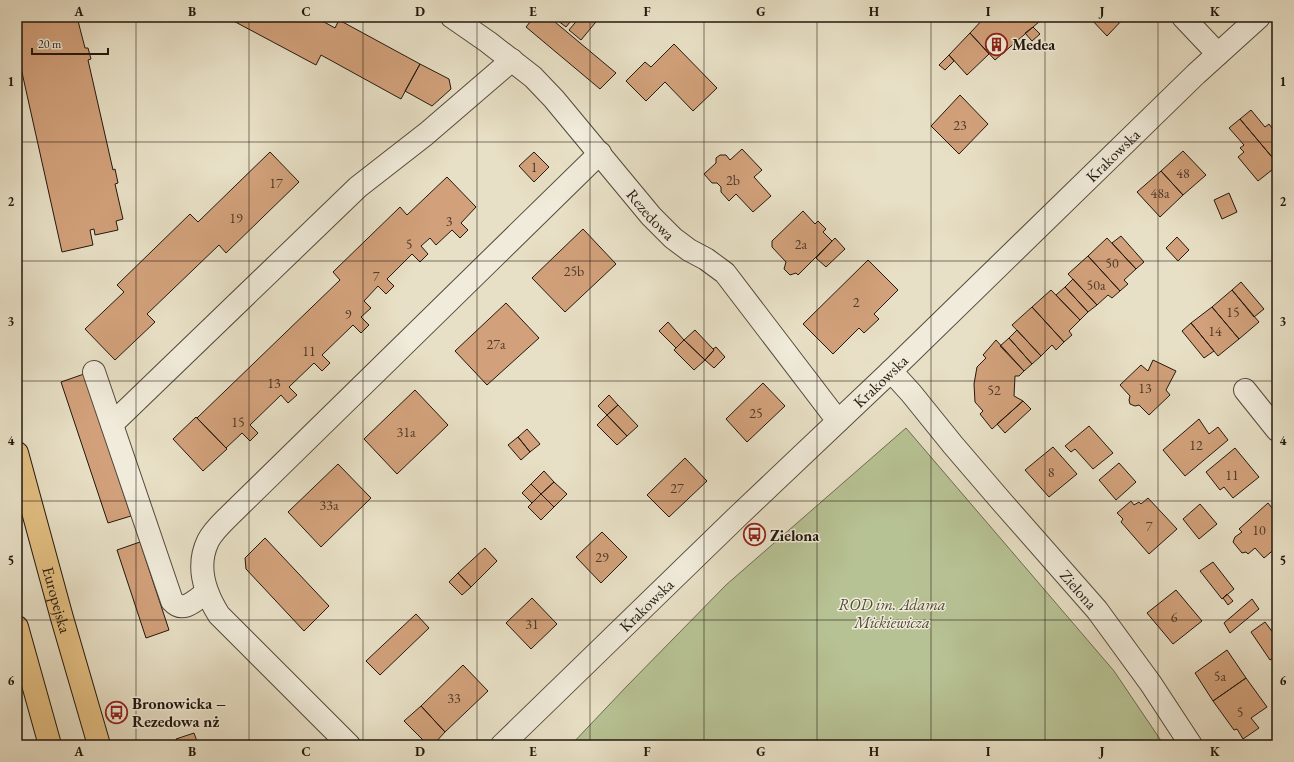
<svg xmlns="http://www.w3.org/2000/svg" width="1294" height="762" font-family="'EB Garamond',serif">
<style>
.green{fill:#b7c294;stroke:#6c6d50}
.building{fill:#d2a17b;stroke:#22180d}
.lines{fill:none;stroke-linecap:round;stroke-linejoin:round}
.minor-casing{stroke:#544a3b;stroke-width:24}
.major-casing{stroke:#22180d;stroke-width:24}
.minor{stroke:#f0ebda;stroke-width:22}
.major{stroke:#e4c083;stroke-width:22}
.grid{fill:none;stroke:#22180d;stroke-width:1;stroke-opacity:0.55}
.labels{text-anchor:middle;stroke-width:3;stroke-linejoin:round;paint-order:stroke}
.number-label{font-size:14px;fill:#4e3a28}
.poi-label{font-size:16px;font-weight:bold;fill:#22180d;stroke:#f0ebda;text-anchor:start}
.street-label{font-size:16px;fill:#22180d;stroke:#f0ebda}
.park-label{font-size:16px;font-style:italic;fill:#4f4b36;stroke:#f0ebda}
.neatline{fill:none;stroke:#22180d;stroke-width:1.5}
.grid-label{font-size:13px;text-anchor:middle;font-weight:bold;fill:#22180d}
</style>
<rect width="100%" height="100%" fill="#e8e0c6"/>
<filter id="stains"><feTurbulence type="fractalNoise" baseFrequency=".005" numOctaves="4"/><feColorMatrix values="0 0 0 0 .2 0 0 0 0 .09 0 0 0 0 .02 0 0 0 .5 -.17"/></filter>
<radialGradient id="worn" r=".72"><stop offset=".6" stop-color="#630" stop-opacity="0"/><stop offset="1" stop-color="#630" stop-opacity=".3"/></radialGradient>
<path class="green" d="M906 428 1114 671 1164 745H571L626 687 726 585Z"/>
<path class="building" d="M17 17H77L85 48H88L91 59 88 60 113 170 115 169 118 183 115 184 123 219 116 221 118 230 95 235 94 229 90 230 93 245 62 252 17 50Z
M226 17H315L335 28 339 20 420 64 401 99 321 55 316 65Z
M534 17H549L616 73 600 89 526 27Z
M553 17H574L566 27Z
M580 17H600L581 40 569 30Z
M793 17H803L797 22Z
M985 17H1036L1040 21 995 60 970 33Z
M1089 17H1125L1107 36Z
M1033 27 1040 34 1032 41 1025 33Z
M970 33 989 54 967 75 949 55Z
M674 44 717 88 693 111 665 82 646 101 626 81 645 62 651 67Z
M949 55 954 61 945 70 939 65Z
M420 64 449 79 451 89 432 106 405 91Z
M960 95 988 124 959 154 931 126Z
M1251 110 1265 127 1269 124 1272 128 1277 124V163L1240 119Z
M1240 119 1277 163V166L1258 181 1238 157 1244 152 1240 148 1244 145 1229 128Z
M742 149 762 170 754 177 771 196 753 212 736 194 729 201 721 192V187L717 183H712L704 174 716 163V158L720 155H726L730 160Z
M1183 151 1206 175 1183 195 1161 171Z
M270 152 299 182 226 253 219 245 147 314 155 322 115 360 85 329 124 292 117 285 190 214 198 222Z
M534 152 549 167 534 182 519 166Z
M1161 171 1183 195 1160 217 1137 192Z
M447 177 476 207 461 223 468 230 460 238 452 230 436 245 430 238 421 246 428 254 420 262 412 254 387 279 394 286 386 294 378 286 364 301 371 308 361 317 369 325 361 333 353 325 322 355 330 363 322 371 314 363 289 387 297 395 288 403 281 395 250 425 258 433 250 441 242 433 226 448 197 418 340 280 333 272 400 207 407 215Z
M1229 193 1237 212 1222 219 1214 200Z
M803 211 815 224 818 221 826 229 823 232 832 241 798 275 796 273 790 275 784 269 786 262 772 247V241Z
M583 229 616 264 565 312 532 278Z
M1121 236 1144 262 1136 269 1112 243Z
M1177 237 1189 250 1178 261 1166 248Z
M835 238 845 249 826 267 816 258Z
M1107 238 1136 269 1124 280 1128 284 1120 291 1088 256Z
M1088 256 1120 291 1112 298 1108 295 1097 305 1068 274Z
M868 260 898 290 874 314 879 319 864 333 859 328 833 354 803 324Z
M1073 279 1097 305 1088 312 1065 287Z
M1241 282 1264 309 1254 317 1232 290Z
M1065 287 1088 312 1080 320 1056 295Z
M1051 290 1080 320 1069 331 1072 335 1064 342 1032 307Z
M1232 290 1259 322 1239 339 1212 307Z
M506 303 539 338 487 385 455 351Z
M1032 307 1064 342 1056 350 1052 345 1041 356 1012 325Z
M1212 307 1239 339 1218 356 1191 323Z
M668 322 684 340 676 348 659 331Z
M1191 323 1214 351 1204 358 1182 331Z
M695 330 714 350 705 360 684 340Z
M1017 330 1041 356 1032 364 1009 338Z
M1009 338 1032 364 1024 371 1000 346Z
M684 340 705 360 694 370 674 350Z
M996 340 1024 371 1019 376H1015L1014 396 1023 401 992 429 980 414 983 411 975 402 974 384 977 367 986 358 983 355Z
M716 347 725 357 714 368 705 360 714 350 713 349Z
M1153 360 1176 371 1166 390 1170 395 1149 415 1139 405 1135 406 1130 404 1129 400 1130 396 1120 385 1141 365 1148 371Z
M84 374 131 516 108 523 61 382Z
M763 383 785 406 747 442 726 419Z
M415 390 448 425 397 474 364 439Z
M609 395 618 405 607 415 598 406Z
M1023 401 1031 409 1005 433 997 424Z
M618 405 638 426 627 436 607 415Z
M607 415 627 436 617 445 597 425Z
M196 417 227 449 203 471 173 439Z
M1199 419 1209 434 1218 427 1228 440 1185 476 1163 450Z
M1089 426 1113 453 1093 469 1075 449 1071 452 1065 446Z
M527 429 540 444 530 452 518 437Z
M518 437 530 452 521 460 508 445Z
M1053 447 1077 474 1049 497 1025 470Z
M1235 448 1259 477 1233 498 1224 487 1220 490 1206 472Z
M685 458 707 481 669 517 647 495Z
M1119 463 1136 482 1116 500 1099 480Z
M338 464 371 498 321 547 288 512Z
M544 471 554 482 541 494 531 484Z
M554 482 567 494 554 507 541 494Z
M531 484 541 494 532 503 522 493Z
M541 494 554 507 541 520 528 507Z
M1148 498 1177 529 1149 554 1121 522 1123 519 1117 513 1131 501 1134 505 1139 502 1141 504Z
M1268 503 1277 514V547L1264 558 1255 548 1248 554 1246 552 1242 553 1233 542 1235 537 1242 532 1239 529Z
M1200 504 1217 524 1199 539 1183 519Z
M602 532 627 557 601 583 576 557Z
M265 538 329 606 304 631 246 569 245 558Z
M140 542 169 630 146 638 117 550Z
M485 548 497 561 471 587 458 573Z
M1213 562 1234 589 1222 599 1200 571Z
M458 573 471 587 462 595 449 582Z
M1176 590 1202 621 1173 644 1147 613Z
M1227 594 1233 601 1228 605 1223 598Z
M532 598 557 624 531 649 506 623Z
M1252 599 1259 609 1230 633 1224 623Z
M416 614 429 628 380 675 366 661Z
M1265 622 1277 638V655L1270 660 1251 632Z
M1227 650 1246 678 1213 701 1195 673Z
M463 665 488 691 445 732 421 706Z
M1246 678 1267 707 1251 718 1259 728 1243 739 1237 729 1234 730 1213 701Z
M421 706 445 732 433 745H428L404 721Z
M194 733 198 744 178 745 176 739Z"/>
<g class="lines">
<defs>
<g id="minor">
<path id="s1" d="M452 17 488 42 533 77 554 99 651 216 673 238 689 250 706 259 725 273 838 421"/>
<path d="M1183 17 1218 54"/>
<path id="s2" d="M891 371 911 393 953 445 1002 502 1097 610 1151 684 1191 745"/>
<path d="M94 372 172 601C184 614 195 600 207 592"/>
<path d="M1245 390 1277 430"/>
<path d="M112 424 358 187 426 134 512 60"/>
<path d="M349 745 219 615C205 593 196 566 208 541 213 531 222 523 230 515L600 153"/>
<path id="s3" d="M502 745 738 516 891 371 1196 74 1259 17"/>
</g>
<g id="major">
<path id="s4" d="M17 453 62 618 99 745"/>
<path d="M17 627 50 745"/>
</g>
</defs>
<use href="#minor" class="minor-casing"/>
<use href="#major" class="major-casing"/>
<use href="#minor" class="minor"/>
<use href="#major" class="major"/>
</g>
<path class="grid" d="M136 17V745M249 17V745M363 17V745M477 17V745M590 17V745M704 17V745M817 17V745M931 17V745M1045 17V745M1158 17V745M17 142H1277M17 261H1277M17 381H1277M17 501H1277M17 620H1277"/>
<defs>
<symbol id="building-ring" viewBox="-11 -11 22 22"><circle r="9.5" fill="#f0ebda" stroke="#8f2418" stroke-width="1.5"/><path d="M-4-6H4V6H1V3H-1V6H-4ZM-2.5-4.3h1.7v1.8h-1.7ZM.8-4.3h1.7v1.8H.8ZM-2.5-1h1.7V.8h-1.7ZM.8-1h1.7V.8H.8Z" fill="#8f2418"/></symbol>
<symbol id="bus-ring" viewBox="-11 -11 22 22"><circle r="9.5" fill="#f0ebda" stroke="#8f2418" stroke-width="1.5"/><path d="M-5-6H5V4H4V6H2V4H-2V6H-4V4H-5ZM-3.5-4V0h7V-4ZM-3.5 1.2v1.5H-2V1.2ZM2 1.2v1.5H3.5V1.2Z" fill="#8f2418"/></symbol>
</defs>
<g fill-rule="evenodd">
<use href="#building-ring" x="984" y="32" width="25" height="25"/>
<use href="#bus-ring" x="742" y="522" width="25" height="25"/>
<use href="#bus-ring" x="104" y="700" width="25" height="25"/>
</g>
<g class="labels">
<g class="number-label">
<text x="960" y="130">23</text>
<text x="534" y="172">1</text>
<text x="1183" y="178">48</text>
<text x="733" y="185">2b</text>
<text x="276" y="188">17</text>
<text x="1160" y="198">48a</text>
<text x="236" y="223">19</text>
<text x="449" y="226">3</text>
<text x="409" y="249">5</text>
<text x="801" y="249">2a</text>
<text x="1112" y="268">50</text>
<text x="574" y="276">25b</text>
<text x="376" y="281">7</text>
<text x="1096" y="290">50a</text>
<text x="856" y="307">2</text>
<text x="1233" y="317">15</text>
<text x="348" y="319">9</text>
<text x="1215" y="336">14</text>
<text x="496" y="349">27a</text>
<text x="309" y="356">11</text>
<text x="274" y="388">13</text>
<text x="1145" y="393">13</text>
<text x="994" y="395">52</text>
<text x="756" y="418">25</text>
<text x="238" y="427">15</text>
<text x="406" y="437">31a</text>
<text x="1196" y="450">12</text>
<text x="1051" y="477">8</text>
<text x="1232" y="480">11</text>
<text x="677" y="493">27</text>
<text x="329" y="510">33a</text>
<text x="1149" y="531">7</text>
<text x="1259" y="535">10</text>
<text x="602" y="562">29</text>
<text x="1174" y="622">6</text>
<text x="532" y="629">31</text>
<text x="1220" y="681">5a</text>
<text x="454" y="703">33</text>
<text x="1240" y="717">5</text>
</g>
<g class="poi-label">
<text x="1012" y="50">Medea</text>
<text x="770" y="541">Zielona</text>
<text x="132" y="709">Bronowicka –<tspan x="132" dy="18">Rezedowa nż</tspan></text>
</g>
<g class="street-label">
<text dy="6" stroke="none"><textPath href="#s3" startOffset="849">Krakowska</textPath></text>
<text dy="6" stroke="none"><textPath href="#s1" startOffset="282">Rezedowa</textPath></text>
<text dy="6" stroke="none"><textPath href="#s3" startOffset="525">Krakowska</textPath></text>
<text dy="6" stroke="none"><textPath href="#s2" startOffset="288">Zielona</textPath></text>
<text dy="6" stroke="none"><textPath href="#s4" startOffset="152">Europejska</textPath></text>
<text dy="6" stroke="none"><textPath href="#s3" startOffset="201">Krakowska</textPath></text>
</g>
<g class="park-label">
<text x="892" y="610">ROD im. Adama<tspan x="892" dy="18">Mickiewicza</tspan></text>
</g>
</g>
<rect width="1294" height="762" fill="none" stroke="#e8e0c6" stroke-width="44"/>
<path d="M32 48v6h76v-6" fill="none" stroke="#22180d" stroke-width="2"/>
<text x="38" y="48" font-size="12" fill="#22180d" stroke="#f0ebda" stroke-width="3" paint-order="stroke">20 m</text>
<rect x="22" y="22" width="1250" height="718" class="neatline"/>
<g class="grid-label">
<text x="79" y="16">A</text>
<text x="192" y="16">B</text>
<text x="306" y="16">C</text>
<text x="420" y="16">D</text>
<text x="533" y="16">E</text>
<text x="647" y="16">F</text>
<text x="761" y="16">G</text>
<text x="874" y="16">H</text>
<text x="988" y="16">I</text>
<text x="1102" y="16">J</text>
<text x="1215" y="16">K</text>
<text x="11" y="86">1</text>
<text x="1283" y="86">1</text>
<text x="11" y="206">2</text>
<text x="1283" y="206">2</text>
<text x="11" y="326">3</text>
<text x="1283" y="326">3</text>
<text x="11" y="445">4</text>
<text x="1283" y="445">4</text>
<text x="11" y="565">5</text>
<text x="1283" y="565">5</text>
<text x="11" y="685">6</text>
<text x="1283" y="685">6</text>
<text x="79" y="756">A</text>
<text x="192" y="756">B</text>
<text x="306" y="756">C</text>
<text x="420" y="756">D</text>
<text x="533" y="756">E</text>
<text x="647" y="756">F</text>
<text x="761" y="756">G</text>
<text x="874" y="756">H</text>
<text x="988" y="756">I</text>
<text x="1102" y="756">J</text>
<text x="1215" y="756">K</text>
</g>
<rect width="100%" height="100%" filter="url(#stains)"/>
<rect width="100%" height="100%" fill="url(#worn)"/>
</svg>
